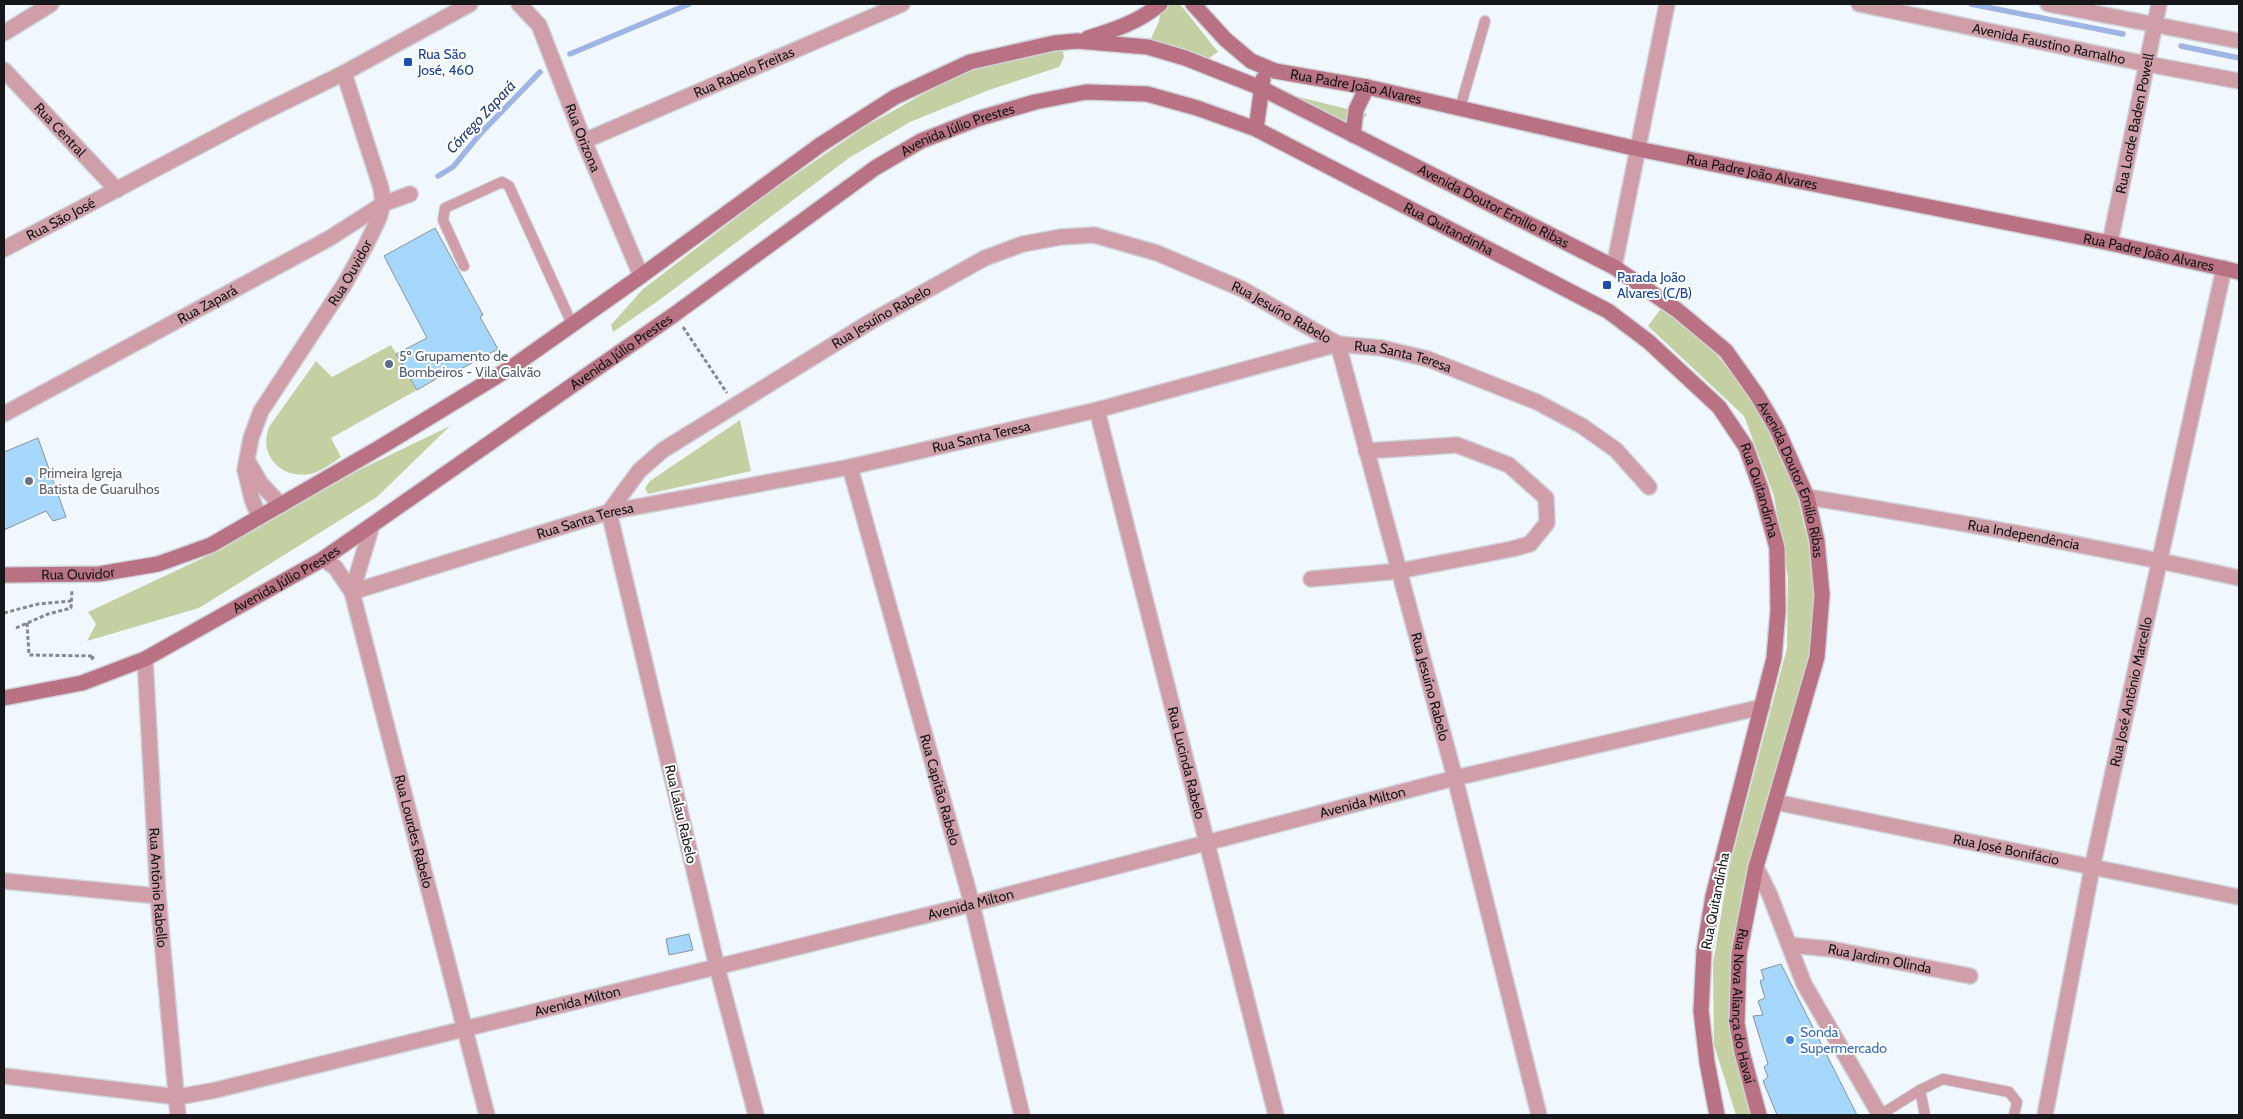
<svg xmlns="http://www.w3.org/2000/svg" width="2243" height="1119" font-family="Cabin,sans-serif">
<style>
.green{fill:#c4d0a2}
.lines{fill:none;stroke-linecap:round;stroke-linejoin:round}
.stream{stroke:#9eb5e5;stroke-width:5.5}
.building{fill:#a6d7fd;stroke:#8c9297}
.lane-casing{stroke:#ced4d9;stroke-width:12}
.street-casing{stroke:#ced4d9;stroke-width:18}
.secondary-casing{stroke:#ced4d9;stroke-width:18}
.path{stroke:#85898d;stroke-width:3;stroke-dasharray:4 2.5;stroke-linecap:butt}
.lane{stroke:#cf9ea9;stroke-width:10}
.street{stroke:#cf9ea9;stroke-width:15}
.secondary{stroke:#b87283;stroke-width:15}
.transit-dot{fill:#1a4fb4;stroke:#fff;stroke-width:2}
.service-dot{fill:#5c6f8a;stroke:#fff;stroke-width:2}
.worship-dot{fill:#6b7280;stroke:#fff;stroke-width:2}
.shop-dot{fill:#3f7fe0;stroke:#fff;stroke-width:2}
.labels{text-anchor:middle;stroke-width:4;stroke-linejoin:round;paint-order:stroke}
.street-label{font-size:14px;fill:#151719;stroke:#fff}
.transit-label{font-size:14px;fill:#164399;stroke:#fff;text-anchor:start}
.service-label{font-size:14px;fill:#4e5e75;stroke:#fff;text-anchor:start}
.worship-label{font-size:14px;fill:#5b616d;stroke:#fff;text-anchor:start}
.shop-label{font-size:14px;fill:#366cbe;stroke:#fff;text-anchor:start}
.water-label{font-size:15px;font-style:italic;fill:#223b74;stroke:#fff}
</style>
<rect width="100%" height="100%" fill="#f1f8fd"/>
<path class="green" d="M1162 4H1180L1218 52 1206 60 1150 41 1159 21Z
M1062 47 1064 57 1059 67 989 90 910 122 849 158 658 301 613 332 611 325 643 289 770 192 866 126 968 69Z
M1295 96 1367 114 1360 123 1361 136 1291 97Z
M1662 307 1716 354 1757 405 1795 486 1815 572 1810 651 1747 883 1732 964 1753 1115H1736L1714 1045 1713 963 1728 873 1787 648 1788 577 1774 496 1744 416 1648 326Z
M391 345 417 390 331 438 341 457C332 463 321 472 310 474 281 479 258 455 269 427L316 361 332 377Z
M740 420 751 471 648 494 645 488 650 481Z
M450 426 377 497 199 608 87 641 96 624 88 612 220 550 357 471Z"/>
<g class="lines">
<path class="stream" d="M1971 4 2123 34
M2181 46 2239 58
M570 54 689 4
M438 176 453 167 481 133 540 72"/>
</g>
<path class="building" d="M435 228 483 315 480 317 498 349 457 371 455 368 417 390 396 354 427 338 384 256Z
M38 438 66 517 53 521 46 511 4 530V452Z
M689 934 693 950 669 955 666 939Z
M1781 964 1857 1115H1777L1763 1081 1768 1077 1764 1067 1768 1064 1753 1016 1763 1015 1758 1001 1765 998 1760 981 1764 979 1761 970Z"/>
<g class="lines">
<defs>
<path id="lane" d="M1460 108 1485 21
M464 266 443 220 445 208 502 182 509 186 572 324
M1920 1090 1925 1115
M1880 1115 1920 1090 1943 1079 2009 1092 2017 1102 2014 1115"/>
<g id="street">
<path id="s1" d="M519 4 539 25 584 141 641 276"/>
<path id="s2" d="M1859 4 2147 64 2239 81"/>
<path d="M2048 4 2239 41"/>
<path d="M4 33 51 4"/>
<path id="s3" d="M4 70 117 190"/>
<path id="s4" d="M584 141 902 4"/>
<path id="s5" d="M2110 243 2159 4"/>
<path id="s6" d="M4 249 254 117 344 73 470 4"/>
<path d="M1614 267 1667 4"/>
<path id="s7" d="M1097 410 1276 1115"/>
<path id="s8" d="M4 414 330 238 383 204 410 194"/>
<path d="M247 460 261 484 281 505"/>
<path id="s9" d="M850 467 972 904 1022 1115"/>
<path id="s10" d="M1807 497C1952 521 2096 546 2239 578"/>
<path id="s11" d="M259 517 252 499 245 470 251 438 261 411 344 285 365 247 379 218 383 204 381 188 344 73"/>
<path id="s12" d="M323 559 335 567 352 592 487 1115"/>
<path d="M1311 579 1399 571 1512 549 1530 544 1547 523 1546 498 1509 465 1457 445 1366 451"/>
<path id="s13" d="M352 592 609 512 850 467 1097 410 1338 344 1382 348 1428 359 1537 402 1582 426 1616 450 1649 487"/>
<path d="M352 592 372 525"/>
<path id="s14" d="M145 659 158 896 178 1115"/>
<path id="s15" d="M1775 802 2239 897"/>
<path d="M1756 867 1769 893 1804 984 1880 1115"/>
<path d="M4 881 158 896"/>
<path id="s16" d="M1789 945 1831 949 1970 976"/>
<path id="s17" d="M4 1076 178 1097 216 1090 972 904 1455 778 1762 707"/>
<path id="s18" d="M756 1115 717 967 609 512 639 471 663 450 870 322 985 258 1023 244 1061 237 1094 235 1157 253 1242 289 1338 344 1455 778 1539 1115"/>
<path id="s19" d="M2045 1115 2092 868 2224 268"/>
</g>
<g id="secondary">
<path id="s20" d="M1193 4 1225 39 1251 61 1275 71 1367 87 1638 149 2110 243 2239 272"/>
<path d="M1088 38C1114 30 1139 22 1160 4"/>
<path d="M1256 129 1263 79"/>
<path d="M1353 135 1356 110 1367 87"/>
<path id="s21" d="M4 575 99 574 158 564 211 545 379 448 512 367 641 276 820 145 895 97 970 62 1054 43 1077 41 1148 47 1185 58 1261 88 1614 267 1677 310 1726 351 1757 395 1777 429 1807 497 1817 541 1822 595 1817 657 1756 867 1739 954 1737 1023 1742 1052 1759 1115"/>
<path id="s22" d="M4 698 82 683 145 659 323 559 675 314 875 168 921 141 977 119 1035 102 1086 92 1147 94 1197 108 1256 129 1608 311 1649 342 1719 407 1746 447 1761 489 1777 548 1778 611 1774 658 1713 896 1704 951 1701 1011 1707 1062 1717 1115"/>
</g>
</defs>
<use href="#lane" class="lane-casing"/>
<use href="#street" class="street-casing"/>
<use href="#secondary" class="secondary-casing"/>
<path class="path" d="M683 327 727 393
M4 613 38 604 71 601
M27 623 29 655 94 656 91 660
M16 628 48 614 71 608 72 590"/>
<use href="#lane" class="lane"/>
<use href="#street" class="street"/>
<use href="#secondary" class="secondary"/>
</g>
<g class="transit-dot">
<rect x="403" y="57" width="10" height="10" rx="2.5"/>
<rect x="1602" y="280" width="10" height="10" rx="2.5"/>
</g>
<circle class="service-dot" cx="389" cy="364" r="5"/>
<circle class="worship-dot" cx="29" cy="481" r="5"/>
<circle class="shop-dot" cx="1790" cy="1040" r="5"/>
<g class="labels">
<g class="street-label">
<text dy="5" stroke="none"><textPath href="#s2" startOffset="194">Avenida Faustino Ramalho</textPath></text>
<text dy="5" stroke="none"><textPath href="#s4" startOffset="174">Rua Rabelo Freitas</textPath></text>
<text dy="5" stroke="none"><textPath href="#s20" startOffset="190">Rua Padre João Alvares</textPath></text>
<text dy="5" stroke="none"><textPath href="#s5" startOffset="122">Rua Lorde Baden Powell</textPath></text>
<text dy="5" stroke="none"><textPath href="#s3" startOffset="82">Rua Central</textPath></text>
<text dy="5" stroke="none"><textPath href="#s22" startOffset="1119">Avenida Júlio Prestes</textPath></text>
<text dy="5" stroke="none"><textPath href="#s1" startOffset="150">Rua Orizona</textPath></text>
<text dy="5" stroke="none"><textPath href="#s20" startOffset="595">Rua Padre João Alvares</textPath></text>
<text dy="5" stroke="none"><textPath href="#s21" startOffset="1674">Avenida Doutor Emilio Ribas</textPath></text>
<text dy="5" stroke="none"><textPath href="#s6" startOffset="64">Rua São José</textPath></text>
<text dy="5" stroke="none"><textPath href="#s22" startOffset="1646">Rua Quitandinha</textPath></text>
<text dy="5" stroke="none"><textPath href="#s20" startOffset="1000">Rua Padre João Alvares</textPath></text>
<text dy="5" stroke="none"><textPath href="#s11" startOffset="275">Rua Ouvidor</textPath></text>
<text dy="5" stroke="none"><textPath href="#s8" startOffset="231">Rua Zapará</textPath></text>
<text dy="5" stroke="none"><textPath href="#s18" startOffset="1394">Rua Jesuíno Rabelo</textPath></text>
<text dy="5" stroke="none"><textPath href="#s18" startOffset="959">Rua Jesuíno Rabelo</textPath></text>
<text dy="5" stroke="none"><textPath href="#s22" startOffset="714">Avenida Júlio Prestes</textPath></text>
<text dy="5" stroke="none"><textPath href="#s13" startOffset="1084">Rua Santa Teresa</textPath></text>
<text dy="5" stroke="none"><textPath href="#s13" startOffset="649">Rua Santa Teresa</textPath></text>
<text dy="5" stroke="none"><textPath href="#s21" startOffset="2095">Avenida Doutor Emilio Ribas</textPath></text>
<text dy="5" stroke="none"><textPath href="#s22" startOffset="2066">Rua Quitandinha</textPath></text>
<text dy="5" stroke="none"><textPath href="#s13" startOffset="244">Rua Santa Teresa</textPath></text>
<text dy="5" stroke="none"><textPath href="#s10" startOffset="220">Rua Independência</textPath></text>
<text dy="5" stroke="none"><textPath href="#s21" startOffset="74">Rua Ouvidor</textPath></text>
<text dy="5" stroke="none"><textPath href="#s22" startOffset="309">Avenida Júlio Prestes</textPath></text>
<text dy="5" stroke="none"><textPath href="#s18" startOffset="1814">Rua Jesuíno Rabelo</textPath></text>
<text dy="5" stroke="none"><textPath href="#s19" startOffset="432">Rua José Antônio Marcello</textPath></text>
<text dy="5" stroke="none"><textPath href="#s7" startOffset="364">Rua Lucinda Rabelo</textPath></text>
<text dy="5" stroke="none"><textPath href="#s9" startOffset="335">Rua Capitão Rabelo</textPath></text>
<text dy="5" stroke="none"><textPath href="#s17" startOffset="1396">Avenida Milton</textPath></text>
<text transform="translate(681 814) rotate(77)" y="5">Rua Lalau Rabelo</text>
<text dy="5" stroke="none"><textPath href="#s12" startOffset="292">Rua Lourdes Rabelo</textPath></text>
<text dy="5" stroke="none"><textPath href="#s15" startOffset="236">Rua José Bonifácio</textPath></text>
<text dy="5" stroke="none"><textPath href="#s14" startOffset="229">Rua Antônio Rabello</textPath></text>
<text transform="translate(1715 901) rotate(-79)" y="5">Rua Quitandinha</text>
<text dy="5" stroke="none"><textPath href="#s17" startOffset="991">Avenida Milton</textPath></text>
<text dy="5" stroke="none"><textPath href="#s16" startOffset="92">Rua Jardim Olinda</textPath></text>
<text dy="5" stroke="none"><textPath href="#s17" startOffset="586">Avenida Milton</textPath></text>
<text dy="5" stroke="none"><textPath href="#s21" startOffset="2638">Rua Nova Aliança do Havaí</textPath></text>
</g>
<g class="transit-label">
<text x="418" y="59">Rua São<tspan x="418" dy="16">José, 460</tspan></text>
<text x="1617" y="282">Parada João<tspan x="1617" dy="16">Alvares (C/B)</tspan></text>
</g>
<g class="service-label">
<text x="399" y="361">5º Grupamento de<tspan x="399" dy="16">Bombeiros - Vila Galvão</tspan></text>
</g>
<g class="worship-label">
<text x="39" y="478">Primeira Igreja<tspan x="39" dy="16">Batista de Guarulhos</tspan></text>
</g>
<g class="shop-label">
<text x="1800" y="1037">Sonda<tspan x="1800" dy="16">Supermercado</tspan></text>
</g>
<g class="water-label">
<text transform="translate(481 117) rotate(-47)" y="5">Córrego Zapará</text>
</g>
</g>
<rect width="2243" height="1119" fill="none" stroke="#151719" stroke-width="10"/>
</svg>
